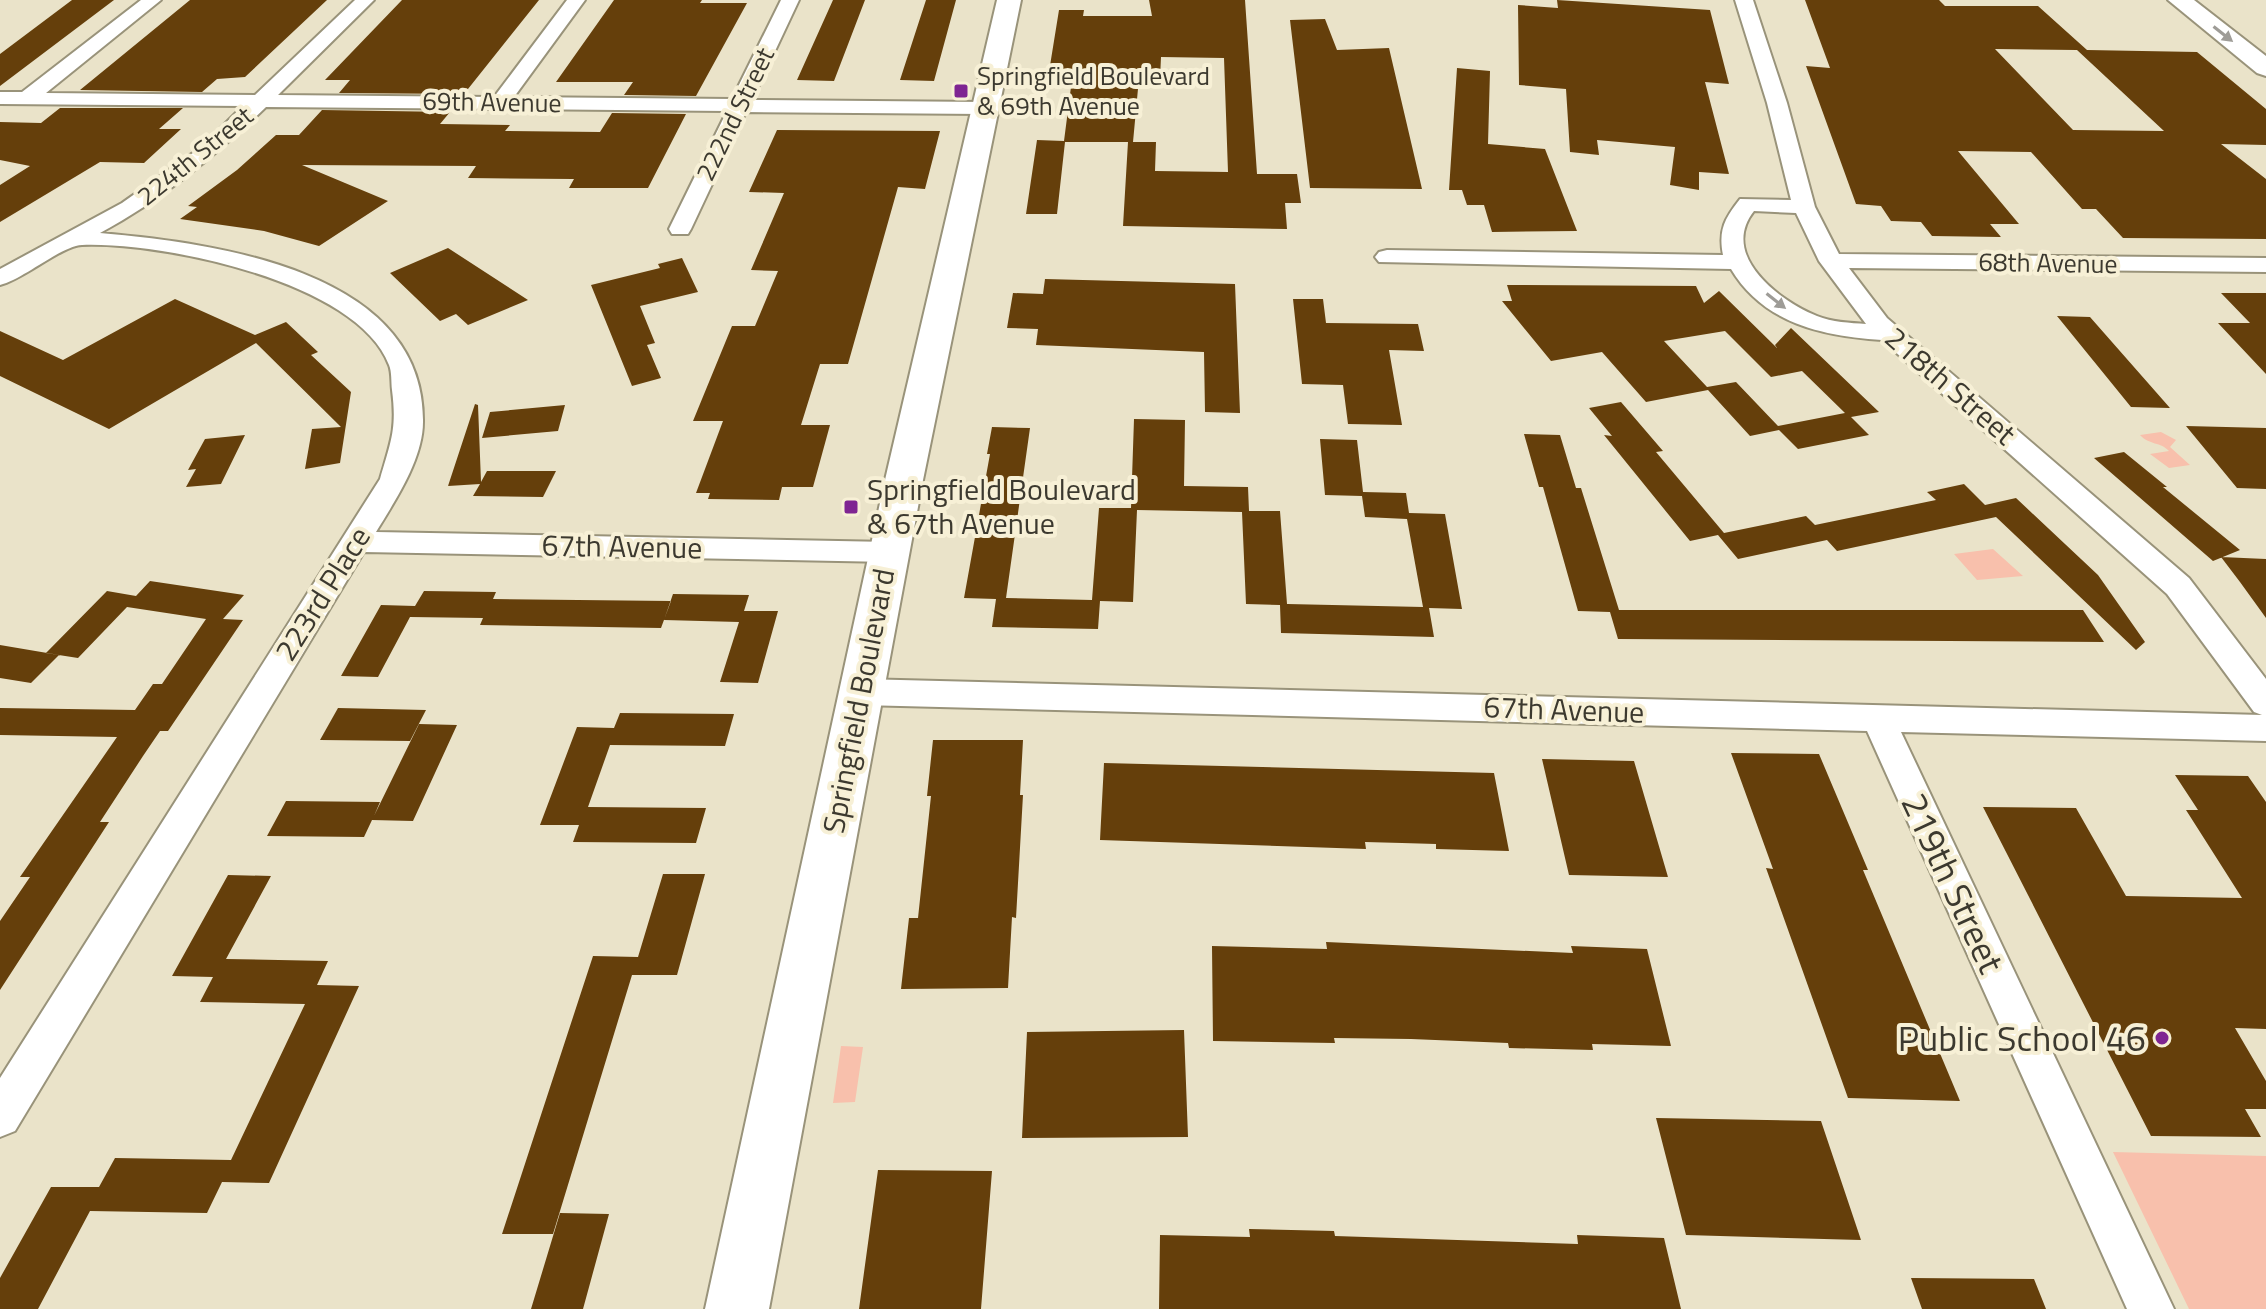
<svg xmlns="http://www.w3.org/2000/svg" width="2266" height="1309" font-family="'Titillium Web',sans-serif">
<style>
.green{fill:#f8c0ac}
.building{fill:#653f0b;fill-rule:evenodd}
.lines{fill:none;stroke-linecap:round;stroke-linejoin:round}
.minor-casing{stroke:#99937a;stroke-width:4}
.tertiary-casing{stroke:#99937a;stroke-width:4}
.secondary-casing{stroke:#99937a;stroke-width:4}
.minor{fill:#fff;fill-rule:evenodd}
.tertiary{fill:#fff;fill-rule:evenodd}
.secondary{fill:#fff;fill-rule:evenodd}
.oneway{fill:#9e9c97}
.poi-dot{fill:#7f2592;stroke:#f7f0d6;stroke-width:3}
.labels{text-anchor:middle;stroke-width:8;stroke-linejoin:round;paint-order:stroke}
.far-poi-label{font-size:26px;fill:#3c392f;stroke:#f7f0d6;text-anchor:start}
.far-street-label{font-size:26px;fill:#3c392f;stroke:#f7f0d6}
.street-label{font-size:30px;fill:#3c392f;stroke:#f7f0d6}
.poi-label{font-size:30px;fill:#3c392f;stroke:#f7f0d6;text-anchor:start}
.near-street-label{font-size:36px;fill:#3c392f;stroke:#f7f0d6}
.near-poi-label{font-size:36px;fill:#3c392f;stroke:#f7f0d6;text-anchor:end}
</style>
<rect width="100%" height="100%" fill="#eae3c9"/>
<path class="green" d="M2161 432 2176 440 2170 447 2190 465 2169 468 2150 454 2169 451C2161 442 2149 445 2140 435Z
M1993 549 2023 576 1977 580 1954 554Z
M841 1046 863 1047 855 1102 833 1103Z
M2113 1152 2266 1156V1309H2189Z"/>
<path class="building" d="M72 0H114L0 86V54Z
M190 0H327L245 77 217 79 202 92 80 90Z
M402 0H539L464 94 339 93 350 80H325Z
M614 0H702L700 3H747L696 96 624 95 633 82H556Z
M833 0H865L834 81 797 80Z
M926 0H956L934 81 900 80Z
M1149 0H1245L1257 174H1297L1301 203H1285L1287 229 1123 226 1128 142H1065L1057 214H1026L1037 140 1064 141 1072 79 1048 78 1059 10H1084L1083 16H1152ZM1161 57 1224 58 1228 172 1155 171 1156 142H1133L1139 78 1160 79Z
M1557 0 1710 10 1729 84 1705 82 1729 174 1699 172V190L1670 185 1675 147 1597 140 1599 155 1570 152 1566 89 1519 85 1518 5 1558 8Z
M1805 0H1939L1945 6H2038L2087 50 2197 52 2266 109V145L2221 144 2266 179V239L2123 238 2096 209H2082L2031 152 1958 151 2019 224H1990L2001 237 1932 236 1921 222 1891 221 1881 206 1856 204 1806 66 1830 68ZM1995 49 2077 50 2164 131 2073 130Z
M1325 19 1337 50 1389 48 1422 189 1310 188 1290 20Z
M1457 68 1490 71 1488 144 1545 149 1577 231 1492 232 1484 205H1467L1462 190H1449Z
M60 108H183L159 129H181L144 163 100 162 0 222V185L30 166 0 160V122L41 123Z
M322 110 450 112 440 124 510 125 505 131 600 132 612 113 686 114 648 188H569L574 179 468 178 476 166 302 165 388 201 319 246 264 231 180 219 197 207 188 206 237 170 276 135H299Z
M777 130 940 131 925 189 898 187 848 364H820L801 425H830L813 487H782L779 500 708 499 710 493H696L723 421H693L732 326H755L778 271 751 270 784 193 749 192Z
M448 248 528 300 468 325 456 314 440 321 390 273Z
M682 258 698 292 640 306 655 343 647 345 661 378 632 386 591 285 660 268 658 264Z
M1045 279 1235 284 1240 413 1205 412 1204 352 1036 345 1038 329 1007 328 1013 293 1043 294Z
M1507 285 1696 286 1704 303 1719 291 1777 348 1775 345 1791 328 1879 412 1851 417 1869 435 1798 449 1779 430 1750 436 1708 390 1646 402 1602 352 1551 361 1502 301H1512ZM1725 331 1771 377 1802 371 1845 413 1778 426 1736 382 1707 387 1664 341Z
M2221 293H2266V374L2218 323H2250Z
M175 299 255 335 286 322 318 352 311 355 351 392 340 463 305 469 312 429 341 427 256 343 109 429 0 376V331L63 360Z
M1293 299H1323L1326 323 1418 324 1424 351 1389 350 1402 425 1348 424 1343 385 1302 384Z
M2057 316 2090 317 2170 408 2131 407Z
M1621 402 1663 451 1656 452 1724 533 1806 516 1815 525 1936 500 1927 492 1964 484 1985 505 2016 498 2098 575 2145 642 2136 650 1996 517 1837 551 1827 540 1738 559 1718 535 1690 541 1604 435 1612 436 1589 408Z
M475 404 478 405 481 482 487 471H556L543 497 473 496 480 484 448 486Z
M565 405 558 431 482 438 490 412Z
M1134 419 1185 420 1184 486 1248 487 1249 511H1280L1287 604 1423 607 1407 519 1365 517 1362 496 1325 495 1320 439 1357 440 1363 492 1406 493 1409 513 1445 514 1462 609 1429 608 1434 637 1281 633 1280 605 1246 604 1242 512 1137 510 1133 602 1100 601 1098 629 992 627 996 599 964 598 990 454H987L992 427 1030 428 1006 598 1092 600 1099 508H1131Z
M2186 426 2266 428V489L2237 488Z
M1524 434 1560 435 1576 488H1581L1619 610H2083L2104 642 1618 639 1610 612 1578 611 1543 487H1539Z
M245 435 221 484 186 487 196 469 188 470 205 439Z
M2124 452 2167 487H2163L2240 550 2213 561 2094 458Z
M2221 557 2266 559V618L2240 582Z
M150 581 244 595 223 619 243 620 168 731H160L143 756 100 822H109L0 990V921L30 877H20L117 737 0 735V708L135 710 153 684H162L206 619 127 607 78 658 46 653 107 591 136 596Z
M424 591 496 592 493 599 671 601 661 628 480 625 483 618 410 617 378 677 341 676 381 605 415 606Z
M673 594 749 595 744 611H778L758 683 720 682 739 622 664 620Z
M0 645 59 655 31 683 0 678Z
M338 708 426 710 410 741 320 740Z
M620 713 734 714 725 746 610 745 588 807 706 808 696 843 573 842 579 825H540L577 727 614 728Z
M419 724 457 725 413 821 372 820 364 837 267 836 286 801 380 802 374 816Z
M933 740H1023L1020 795H1023L1016 918 1012 917 1008 988 901 989 909 918H918L931 796H927Z
M1731 753 1819 754 1868 870H1863L1960 1101 1848 1098 1766 868 1773 869Z
M1542 759 1634 761 1668 877 1569 875Z
M1104 763 1494 773 1509 851 1436 849V844L1402 843 1365 842 1366 849 1100 840Z
M2175 775 2248 776 2266 802V1029L2235 1028 2266 1081V1109H2245L2261 1137 2151 1136 1983 807 2076 808 2126 896 2242 898 2186 810H2198Z
M663 874H705L677 975H632L553 1234H502L593 956 638 957Z
M228 875 271 876 226 959 328 961 317 985 359 986 269 1183 222 1182 207 1213 90 1211 38 1309H0V1278L51 1187H99L115 1158 231 1160 305 1004 200 1002 213 977 172 976Z
M1326 942 1573 953 1571 946 1647 949 1671 1046 1592 1044 1593 1050 1509 1048 1508 1043 1411 1039 1334 1038 1335 1043 1213 1041 1212 946 1327 949Z
M1184 1030 1188 1137 1022 1138 1027 1032Z
M1656 1118 1821 1121 1861 1240 1686 1235Z
M878 1170 992 1171 981 1309H859Z
M560 1213 609 1214 583 1309H531Z
M1249 1229 1334 1231 1335 1236 1578 1244 1577 1235 1664 1238 1681 1309H1159L1160 1235 1250 1237Z
M1911 1278 2034 1279 2046 1309H1922Z"/>
<g class="lines">
<defs>
<path id="minor" d="M141 0H161L46 93 255 95 355 0H374L278 95 494 97 567 0H585L514 97 732 99 781 0H799L752 100 983 102 993 108 983 114 746 112 691 229 688 234H672L669 229 727 111 266 107C215 156 163 199 100 233 214 243 425 270 423 422 423 459 395 501 376 532L889 542 900 545 904 552 900 559 889 562 364 552 15 1131 0 1137V1078L380 479C391 441 397 429 392 390 391 382 392 372 389 365 357 281 162 242 82 245 61 246 24 279 0 285V269L122 203 200 148 243 106 0 104V92H22Z
M1735 0H1753L1787 103 1815 207 1839 254 2266 258V272L1849 268 1887 318 2189 578 2266 679V741L1901 732 2174 1309H2127L1867 731 861 705 849 701 845 692 849 683 861 679 2262 715 2254 712 2167 594 1882 340C1823 336 1764 324 1731 269L1379 262 1375 257 1379 252 1387 250 1723 255C1718 230 1725 218 1740 199L1791 200 1767 103ZM1754 211 1796 213 1819 261 1866 324C1850 323 1832 322 1817 316 1779 301 1719 255 1754 211Z"/>
<path id="tertiary" d="M2168 0H2194L2266 56V76L2257 73Z"/>
<path id="secondary" d="M997 0H1021L923 480 769 1309H705L885 480Z"/>
</defs>
<use href="#minor" class="minor-casing"/>
<use href="#tertiary" class="tertiary-casing"/>
<use href="#secondary" class="secondary-casing"/>
<use href="#minor" class="minor"/>
<use href="#tertiary" class="tertiary"/>
<use href="#secondary" class="secondary"/>
</g>
<defs><path id="oneway-solid" d="M-6-.8H1V-3.2L6.5 0L1 3.2V.8H-6Z" transform="scale(2)"/></defs>
<g class="oneway">
<use href="#oneway-solid" transform="translate(2223 34) rotate(38)"/>
<use href="#oneway-solid" transform="translate(1776 301) rotate(38)"/>
</g>
<g class="poi-dot">
<rect x="953" y="83" width="16" height="16" rx="4"/>
<rect x="843" y="499" width="16" height="16" rx="4"/>
<circle cx="2162" cy="1038" r="8"/>
</g>
<g class="labels">
<g class="far-poi-label">
<text x="977" y="85">Springfield Boulevard<tspan x="977" dy="30">&amp; 69th Avenue</tspan></text>
</g>
<g class="far-street-label">
<text transform="translate(492 102) rotate(1)" y="9">69th Avenue</text>
<text transform="translate(735 114) rotate(-64)" y="9">222nd Street</text>
<text transform="translate(195 156) rotate(-39)" y="9">224th Street</text>
<text transform="translate(2048 263) rotate(1)" y="9">68th Avenue</text>
</g>
<g class="street-label">
<text transform="translate(1950 386) rotate(41)" y="10">218th Street</text>
<text transform="translate(622 547) rotate(1)" y="10">67th Avenue</text>
<text transform="translate(323 594) rotate(-58)" y="10">223rd Place</text>
<text transform="translate(859 701) rotate(-79)" y="10">Springfield Boulevard</text>
<text transform="translate(1564 710) rotate(2)" y="10">67th Avenue</text>
</g>
<g class="poi-label">
<text x="867" y="500">Springfield Boulevard<tspan x="867" dy="34">&amp; 67th Avenue</tspan></text>
</g>
<g class="near-street-label">
<text transform="translate(1953 883) rotate(65)" y="13">219th Street</text>
</g>
<g class="near-poi-label">
<text x="2146" y="1051">Public School 46</text>
</g>
</g>
</svg>
